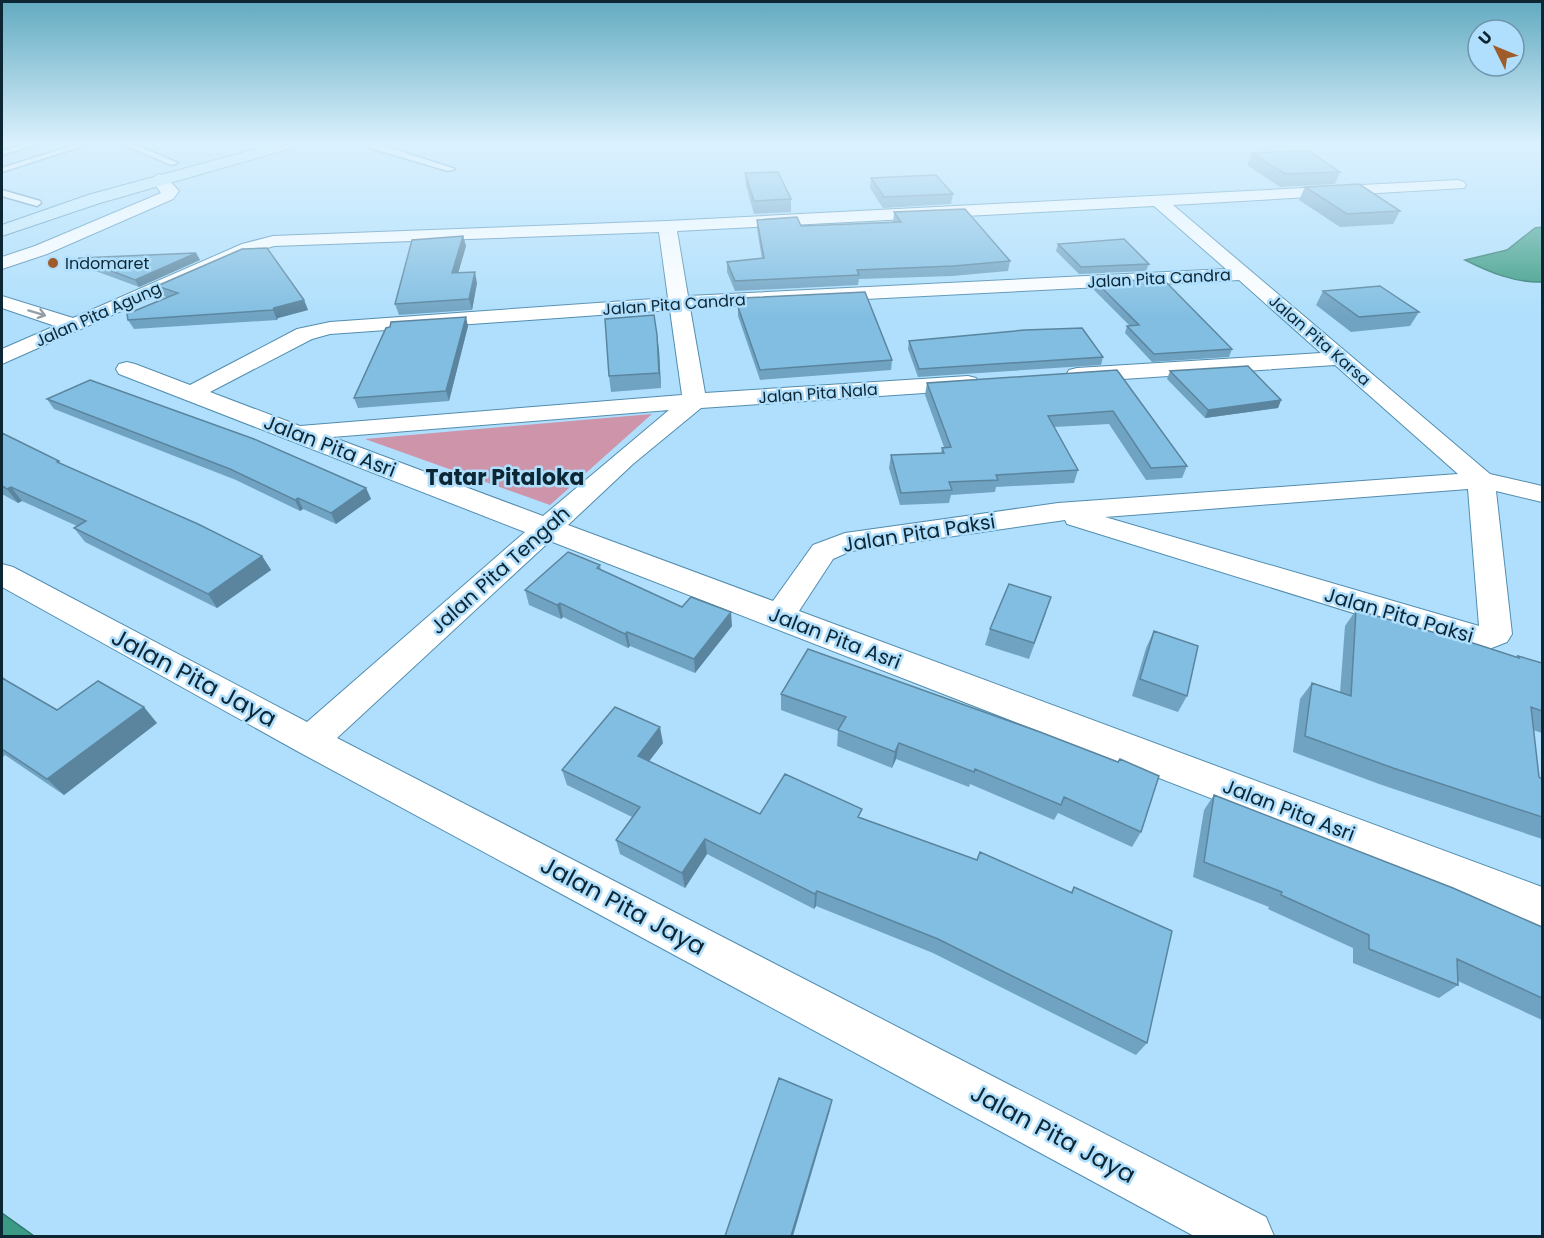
<svg xmlns="http://www.w3.org/2000/svg" width="1544" height="1238" font-family="Poppins,sans-serif">
<style>
.green{fill:#ce94aa}
.water{fill:#3a9a83;stroke:#2c776b;stroke-width:1.5}
.lines{fill:none;stroke-linecap:round;stroke-linejoin:round}
.lane-casing{stroke:#528daf;stroke-width:3}
.street-casing{stroke:#528daf;stroke-width:2}
.secondary-casing{stroke:#528daf;stroke-width:2}
.lane{fill:#fff;fill-rule:evenodd}
.street{fill:#fff;fill-rule:evenodd}
.secondary{fill:#c8ebfd;fill-rule:evenodd}
.wall{fill:#70a3c2}
.shaded-wall{fill:#5b859e}
.building{fill:#82bee1;stroke:#5b859e;stroke-width:1.5}
.oneway{stroke:#929da4}
.poi-dot{fill:#9f5c2b;stroke:#afdffc;stroke-width:2}
.labels{text-anchor:middle;stroke-width:5;stroke-linejoin:round;paint-order:stroke}
.far-poi-label{font-size:16px;fill:#0d2634;stroke:#afdffc;text-anchor:start}
.far-street-label{font-size:16px;fill:#0d2634;stroke:#afdffc}
.street-label{font-size:20px;fill:#0d2634;stroke:#afdffc}
.quarter-label{font-size:22px;font-weight:bold;fill:#0d2634;stroke:#afdffc}
.near-street-label{font-size:24px;fill:#0d2634;stroke:#afdffc}
</style>
<rect width="100%" height="100%" fill="#afdffc"/>
<path class="green" d="M652 414 550 505 365 439Z"/>
<path class="water" d="M1542 227V282C1515 283 1489 272 1465 260L1507 250 1535 228Z
M2 1213 34 1236H2Z"/>
<g class="lines">
<defs>
<path id="lane" d="M26 144H37L2 155V151Z
M77 144H88L2 172V168Z
M123 144H133L178 163 171 165Z
M370 144H378L455 169 448 171 370 148Z
M2 190 40 201 41 203 37 206 2 196Z"/>
<path id="street" d="M159 174 165 176 179 191 173 199 47 254 2 269V257L35 246 161 193 151 179Z
M1458 180 1464 182 1466 185 1464 188 1173 205 1490 474 1542 486V502L1496 491 1512 634 1507 642 1484 651 1466 648 1067 524 1065 520 851 551 833 559 799 611 1542 887V927L550 541 337 738 1266 1217 1274 1236H1194L297 751 2 587V564L13 567 307 722 525 532 119 374 116 369 119 364 127 362 135 364 190 385 297 329 330 322 668 298 659 232 274 246 254 252 2 364V349L55 326 2 308V296L73 318 242 244 273 236 667 221ZM1154 206 1226 269 688 296 677 231ZM1239 280 1321 353 1077 368 1069 370 1066 375 1069 380 1077 382 1335 365 1458 474 1058 503 845 533 813 545 773 601 568 525 633 464 701 408 968 390 976 388 980 383 976 378 968 376 705 393 690 308ZM670 310 682 395 300 426 210 392 312 339 330 334ZM669 410 543 516 332 437ZM1468 489 1479 626 1105 517Z"/>
<path id="secondary" d="M274 144H298L295 147 100 203 2 236V225L88 195Z"/>
</defs>
<use href="#lane" class="lane-casing"/>
<use href="#street" class="street-casing"/>
<use href="#secondary" class="secondary-casing"/>
<use href="#lane" class="lane"/>
<use href="#street" class="street"/>
<use href="#secondary" class="secondary"/>
</g>
<path class="wall" d="M1252 153 1340 172 1335 184 1280 187 1247 165Z
M745 173 791 199V212L754 214 746 186Z
M871 178 953 194 951 204 883 208 870 188Z
M1305 187 1400 211 1393 224 1340 227 1299 200Z
M894 212 1010 261 1008 271 952 276 859 279 858 285 735 291 727 272V262L762 259 757 229V220L801 226 893 223Z
M463 236 466 246 458 273 477 283 472 310 399 315 395 304Z
M1058 244 1149 264 1146 271 1079 274 1056 251Z
M196 253 200 260 139 287 82 266 78 258Z
M1096 282 1232 349 1229 357 1152 362 1125 333 1127 326H1130L1094 290Z
M157 286 304 300 308 310 278 318 277 320 134 329 128 320 168 298 162 295Z
M1323 291 1419 312 1410 326 1351 332 1316 305Z
M742 298 892 360 891 370 760 380 738 316V307L742 306Z
M468 326 449 401 358 408 354 398Z
M909 341 1103 357 1101 365 918 377 908 349Z
M659 350 661 388 611 392 609 376Z
M1117 370 1187 466 1182 478 1146 480 1109 424 1054 427 1078 470 1074 483 996 487 995 492 951 495 949 503 900 505 889 468 891 455 941 453 942 448 944 447 925 395 927 383Z
M1170 371 1281 400 1278 408 1205 418 1167 379Z
M47 399 366 488 371 499 336 524 303 509 300 511 236 480 54 409Z
M2 433 61 464 262 556 271 570 217 608 85 542 74 528 77 526 22 501 18 503 2 494Z
M600 565 601 570 682 607 732 626 695 673 630 646 628 648 563 617 561 619 529 605 525 590Z
M1356 610 1435 633 1436 631 1517 657 1518 656 1542 663V733L1533 730 1539 777 1542 779V839L1379 784 1293 752 1300 699 1312 683 1340 693 1345 626Z
M1046 613 1029 659 985 645 990 629Z
M1154 631 1187 696 1178 712 1132 696 1146 648Z
M808 649 1141 832 1132 847 1058 813 1054 820 970 784 969 787 896 759 892 768 837 746 838 731 781 710V694Z
M2 676 8 682 57 710 157 723 64 795 5 755 2 758Z
M663 743 649 761 760 814 861 818 977 860 1071 892 1074 887 1147 1043 1136 1055 933 953 816 906 814 909 707 854 685 888 620 854 616 840 632 817 567 785 562 770Z
M1214 795 1542 927V1020L1458 981V985L1439 998 1353 963V948L1268 909 1269 907 1193 877 1204 810Z"/>
<path class="shaded-wall" d="M463 236 466 246 455 284 452 273Z
M196 253 200 260 139 287 135 280Z
M475 272 477 283 472 310 469 299Z
M304 300 308 310 278 318 277 320 273 310 274 308Z
M466 317 468 326 449 401 446 391Z
M657 335 659 350 661 388 659 373Z
M1281 400 1278 408 1205 418 1208 410Z
M11 487 22 501 18 503 7 489Z
M366 488 371 499 336 524 331 513Z
M298 498 303 509 300 511 295 500Z
M262 556 271 570 217 608 208 594Z
M560 603 563 617 561 619 557 605Z
M731 612 732 626 695 673 694 659Z
M627 632 630 646 628 648 625 634Z
M144 707 157 723 64 795 47 779Z
M660 727 663 743 641 772 638 756Z
M899 743 896 759 892 768 895 752Z
M705 839 707 854 685 888 682 873Z
M817 891 816 906 814 909 815 894Z
M832 1100 830 1110 793 1236H791Z"/>
<path class="building" d="M1309 151 1340 172 1285 174 1252 153Z
M778 172 791 199 754 201 745 173Z
M936 175 953 194 884 197 871 178Z
M1359 184 1400 211 1347 214 1305 187Z
M965 209 1010 261 954 266 857 270 859 275 735 281 727 262 764 258 757 220 797 217 801 226 901 222 894 212Z
M463 236 452 273 475 272 469 299 395 304 412 240Z
M1124 239 1149 264 1081 267 1058 244Z
M267 248 304 300 274 308 273 310 128 320 127 314 178 293 157 286 242 249Z
M196 253 135 280 78 258Z
M1163 279 1232 349 1154 354 1127 326 1139 325 1096 282Z
M1380 286 1419 312 1359 317 1323 291Z
M865 292 892 360 760 370 738 307 746 306 742 298Z
M654 315 657 335 659 373 609 376 605 319Z
M466 317 446 391 354 398 386 328 390 327 391 322Z
M1082 328 1103 357 919 369 909 341 1025 330Z
M1248 366 1281 400 1208 410 1170 371Z
M1117 370 1187 466 1151 468 1113 411 1048 416 1078 470 996 475 998 480 949 482 952 490 901 493 891 455 944 453 942 448 951 447 927 383Z
M90 380 254 439 366 488 331 513 298 498 295 500 230 469 47 399Z
M2 433 59 461 57 462 198 524 262 556 208 594 74 528 86 521 11 487 7 489 2 486Z
M568 552 600 565 597 568 682 607 691 597 731 612 694 659 627 632 625 634 560 603 557 605 525 590Z
M1009 584 1051 597 1034 643 990 629Z
M1356 610 1436 633V631L1519 658 1518 656 1542 663V711L1531 707 1539 777 1542 779V817L1393 768 1305 736 1312 683 1351 696Z
M1154 631 1198 646 1187 696 1140 679Z
M808 649 1040 732 1118 762 1120 759 1159 776 1141 832 1064 797 1061 805 975 769 974 772 899 743 895 752 838 730 846 717 781 694Z
M2 678 57 710 98 681 144 707 47 779 2 749Z
M615 707 660 727 638 756 760 814 785 774 862 809 858 817 977 860 980 852 1072 893 1074 887 1172 931 1147 1043 938 939 817 891 815 894 705 839 682 873 616 840 640 807 562 770Z
M1214 795 1453 888 1542 927V998L1457 959 1458 985 1369 949V935L1281 895 1282 892 1204 862Z
M779 1078 832 1100 791 1236H725Z"/>
<defs><path id="oneway-shaft" d="M-6 0H5M1.5-3L5.5 0L1.5 3" fill="none" stroke-width="1.6" stroke-linecap="round" stroke-linejoin="round" transform="scale(1.5)"/></defs>
<use class="oneway" href="#oneway-shaft" transform="translate(37 313) rotate(17)"/>
<linearGradient id="sky" x2="0" y2="1"><stop stop-color="#62aac0"/><stop offset="0.45" stop-color="#dbf1fe"/><stop offset="1" stop-color="#dbf1fe" stop-opacity="0"/></linearGradient>
<rect width="1544" height="317" fill="url(#sky)"/>
<circle class="poi-dot" cx="53" cy="263" r="6"/>
<g class="labels">
<g class="far-poi-label">
<text x="65" y="269">Indomaret</text>
</g>
<g class="far-street-label">
<text transform="translate(1159 278) rotate(-3)" y="6">Jalan Pita Candra</text>
<text transform="translate(674 304) rotate(-4)" y="6">Jalan Pita Candra</text>
<text transform="translate(98 314) rotate(-24)" y="6">Jalan Pita Agung</text>
<text transform="translate(1320 340) rotate(41)" y="6">Jalan Pita Karsa</text>
<text transform="translate(818 393) rotate(-4)" y="6">Jalan Pita Nala</text>
</g>
<g class="street-label">
<text transform="translate(330 446) rotate(21)" y="7">Jalan Pita Asri</text>
<text transform="translate(919 533) rotate(-9)" y="7">Jalan Pita Paksi</text>
<text transform="translate(500 570) rotate(-42)" y="7">Jalan Pita Tengah</text>
<text transform="translate(1399 615) rotate(16)" y="7">Jalan Pita Paksi</text>
<text transform="translate(835 638) rotate(21)" y="7">Jalan Pita Asri</text>
<text transform="translate(1289 810) rotate(21)" y="7">Jalan Pita Asri</text>
</g>
<g class="quarter-label">
<text x="505" y="485">Tatar Pitaloka</text>
</g>
<g class="near-street-label">
<text transform="translate(194 678) rotate(28)" y="8">Jalan Pita Jaya</text>
<text transform="translate(623 906) rotate(28)" y="8">Jalan Pita Jaya</text>
<text transform="translate(1053 1134) rotate(28)" y="8">Jalan Pita Jaya</text>
</g>
</g>
<rect width="1544" height="1238" fill="none" stroke="#0d2634" stroke-width="6"/>
<g transform="translate(1496 48) rotate(313)"><circle r="28" fill="#afdffc" stroke="#6e95ac" stroke-width="1.5"/>
<path d="M0-4.5L10 22L0 15L-10 22Z" fill="#9f5c2b"/>
<text y="-9" font-size="16" font-weight="bold" text-anchor="middle" fill="#0d2634">U</text>
</g>
</svg>
